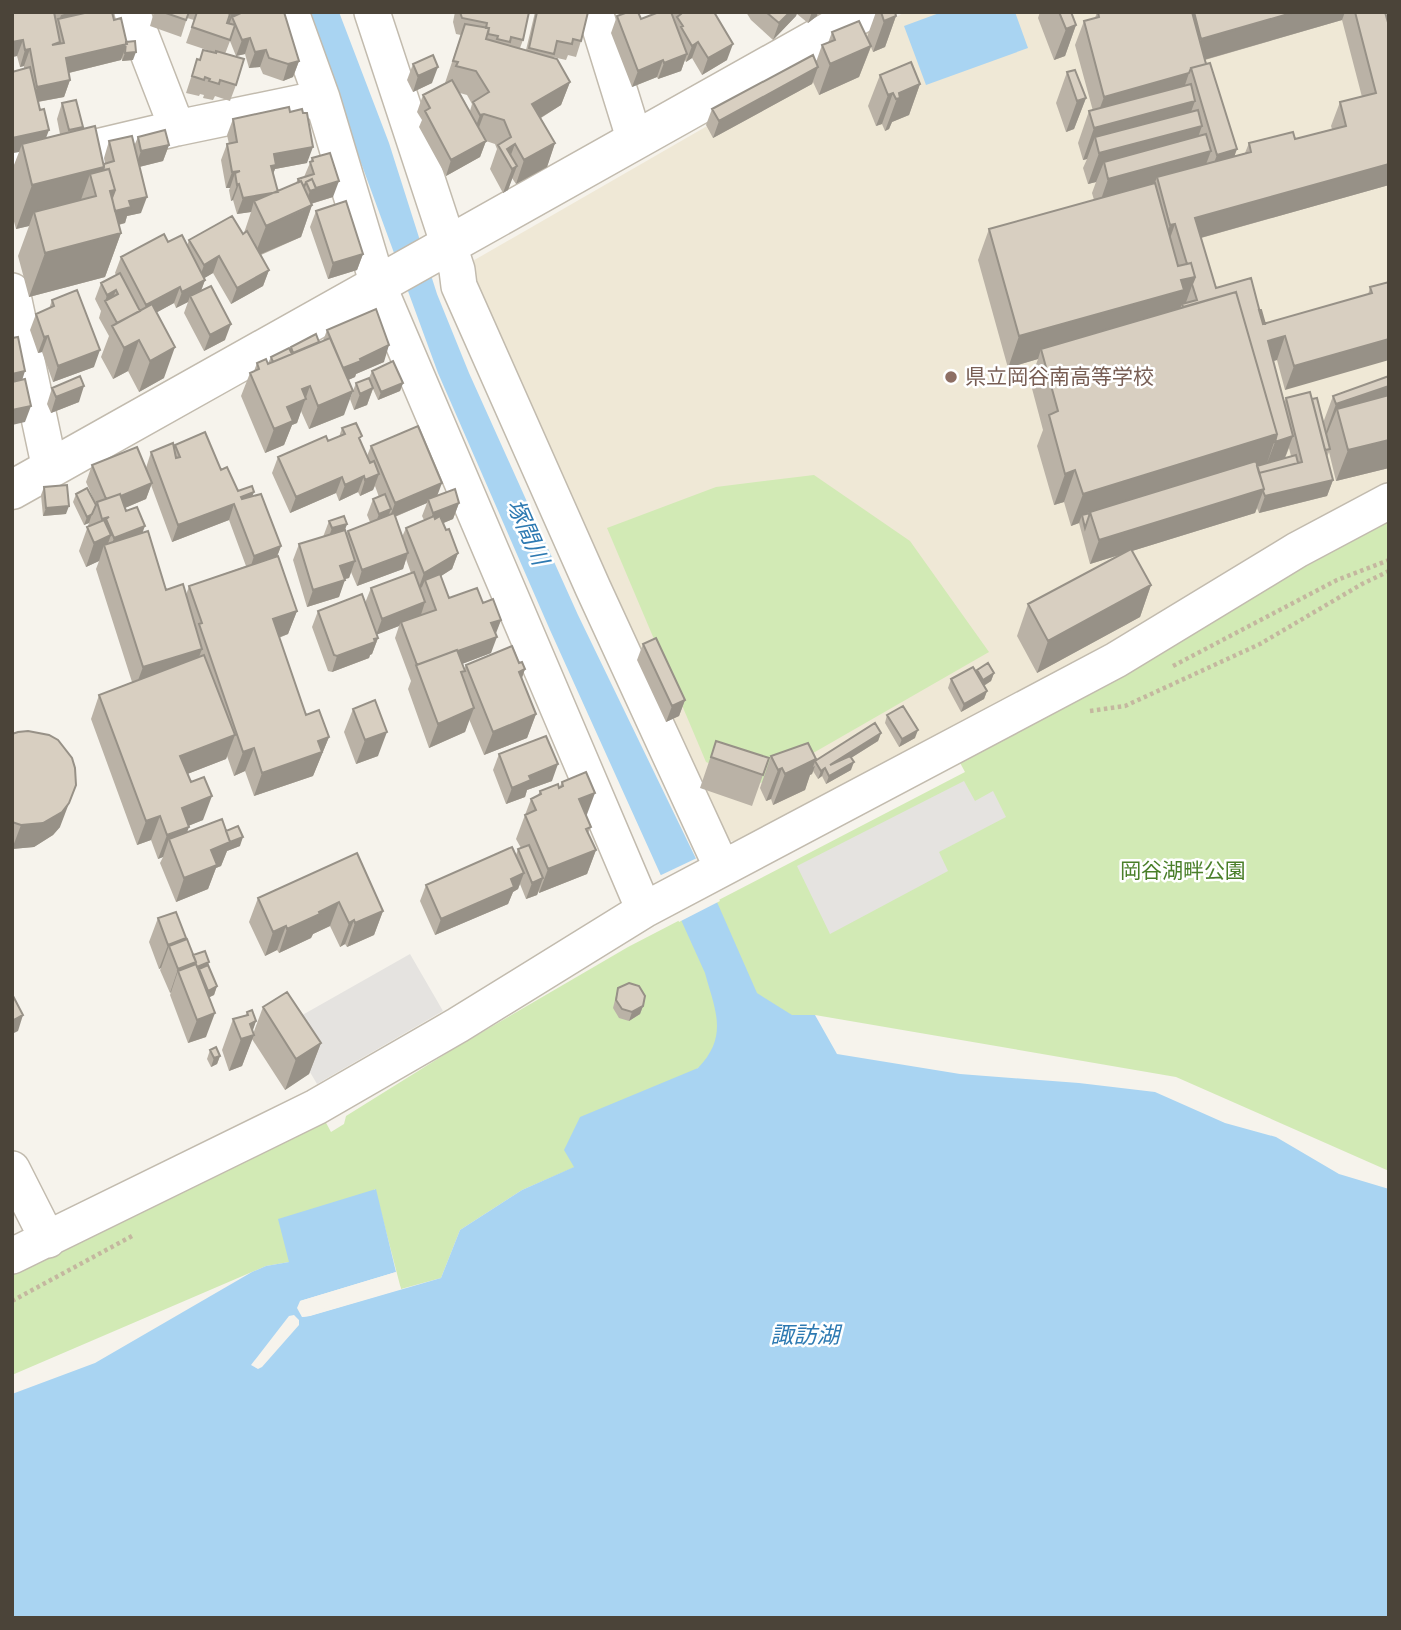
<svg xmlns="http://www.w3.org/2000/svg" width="1401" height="1630" font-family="Signika,'Noto Sans JP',sans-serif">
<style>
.education{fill:#efe8d6}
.green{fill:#d2eab5}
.parking{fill:#e5e3e0}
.water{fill:#a9d4f2}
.pier{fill:#f6f3ec}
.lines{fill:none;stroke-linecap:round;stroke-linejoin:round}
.minor-casing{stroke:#c2bbae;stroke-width:38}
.tertiary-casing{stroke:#c2bbae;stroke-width:41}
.path{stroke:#c4b79f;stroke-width:4.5;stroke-dasharray:3.5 3.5;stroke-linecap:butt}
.minor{stroke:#fff;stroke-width:35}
.tertiary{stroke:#fff;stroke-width:38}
.wall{fill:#bab2a6;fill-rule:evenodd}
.shaded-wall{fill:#979187}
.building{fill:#d8cfc1;stroke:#979187;stroke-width:2}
.education-dot{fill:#8d6e63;stroke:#fff;stroke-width:2.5}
.labels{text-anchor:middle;stroke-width:5;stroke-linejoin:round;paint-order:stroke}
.education-label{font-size:21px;fill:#785e54;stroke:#fff;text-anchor:start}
.park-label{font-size:21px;fill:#4a7f2a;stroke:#fff}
.water-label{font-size:23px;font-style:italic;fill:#2e7ab2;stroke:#fff}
</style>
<rect width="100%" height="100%" fill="#f6f3ec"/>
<path class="education" d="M905 12H1389V488L1099 655 745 844 718 838 464 266Z"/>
<path class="green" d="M814 475 910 541 989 652 761 783 706 762 607 528 716 487Z
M1389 521V1171L1176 1077 815 1015 698 1068 575 1167 522 1190 460 1230 441 1278 401 1289 375 1189 289 1262 266 1266 12 1375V1269L324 1119 331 1132 344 1124 346 1116 455 1048 628 947 965 772 958 759 1125 671 1290 575Z"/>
<path class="parking" d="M964 781 975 801 993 791 1006 817 939 852 948 871 830 934 797 866Z
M410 954 443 1011 317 1084 283 1026Z"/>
<path class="water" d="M311 12H339L389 143 437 294 469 373 578 615 717 902 757 993 792 1015H815L837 1054 960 1074 1079 1083 1155 1092 1225 1123 1276 1137 1339 1174 1389 1189V1618H12V1394L95 1363 252 1272 266 1266 289 1262 278 1219 376 1189 396 1272 300 1301 302 1317 310 1316 441 1278 460 1230 522 1190 574 1167 564 1150 580 1117 698 1068C729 1036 715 1010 705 973L550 630 438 373 353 141Z
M942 12H1015L1028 48 926 85 904 26Z"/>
<path class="pier" d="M697 858 720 901 679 922 659 876Z
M396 1272 397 1275 303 1303 301 1308 304 1313H309L400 1286 401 1289 309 1316 302 1317 297 1308 300 1301Z
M294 1315 299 1320V1325L262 1367 258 1369 251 1365 289 1316Z"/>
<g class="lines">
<defs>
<path id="minor" d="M132 12 177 128
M291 12 322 98 378 285 644 910
M372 12 457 270 459 286 593 588 722 868
M595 12 635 141
M12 167 177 128 322 98
M12 291 50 469
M12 1169 48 1240
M12 1256 316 1107 458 1025 644 910 1116 660 1297 550 1389 501"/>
<path id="tertiary" d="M12 490 864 12"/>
</defs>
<use href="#minor" class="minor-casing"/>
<use href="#tertiary" class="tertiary-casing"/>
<path class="path" d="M1173 666 1337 580 1389 560
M1090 711 1125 706 1260 644 1362 584 1389 571
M12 1301 132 1236"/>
<use href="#minor" class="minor"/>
<use href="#tertiary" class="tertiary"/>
</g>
<path class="wall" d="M12 12H112L114 20 126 42 133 60 122 61V57L121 60 69 73 70 80 64 97 38 102 46 138 60 134 57 119 62 103 82 129 104 164H105L104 158 109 141 134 146 138 137 169 145 163 161 139 167 141 213 127 216 125 223 119 225 121 233 105 277 29 297 18 256 29 226 16 229 12 214V170L19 152 12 153V72L24 69V66L20 67 17 56 12 57Z
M154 12H239V14L240 12H284L299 61 293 77 283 81 263 74 260 67 249 68 245 54 236 56 230 41 225 54 236 85 230 101 215 96 213 100 203 98 204 95 200 94 199 96 186 93 197 59 200 60 216 53 186 43 194 20 187 18 181 37 150 26Z
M455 12H529L523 40 520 48 526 50 535 12H588L581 41 576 57 568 55 566 60 553 57 570 82 561 105 541 118 555 143 547 167 516 184 512 178 508 190 503 193 490 169 497 149 495 144 486 141 480 157 446 176 419 127 422 120 417 112 423 95 445 83 461 35 456 34 453 22ZM460 93 467 95 472 104 470 111Z
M659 12H714L727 60 702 75 692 58 686 62 685 60 681 71 658 79 657 77 632 87 611 33 617 16 641 19Z
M746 12H818L817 16 808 23 797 14 796 16 773 40 751 20Z
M876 12H895L896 16 885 47 873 52 871 47 859 77 819 95 813 82 812 84 713 138 706 125 712 109 816 62 822 45 828 43 832 32 867 37Z
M1040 12H1071L1076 25 1065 56 1054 60 1038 18Z
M1097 12H1385L1389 26V185L1201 238 1216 288 1259 310 1265 324 1368 295 1370 287 1389 282 1285 390 1277 360 1273 361 1284 403 1286 398 1312 399 1323 423 1333 396 1389 376V468L1336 481 1329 452 1327 457 1333 480 1327 496 1259 513 1257 508 1255 513 1132 551 1151 585 1140 617 1037 673 1017 636 1028 604 1119 555 1090 564 1079 523 1071 526 1064 502 1054 505 1037 446 1043 430 1030 381 1038 359 1008 368 978 260 989 229 1094 200 1092 193 1096 182 1088 184 1083 168 1087 159 1083 160 1078 143 1089 111H1093L1075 45 1084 21 1095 18ZM1342 20 1362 97 1340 102 1331 126 1332 129 1295 139 1249 143 1245 153 1235 156 1205 60ZM1289 448 1291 456 1285 458Z
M413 64 432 83 413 92 407 80Z
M1067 72 1086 98 1074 129 1066 132 1056 103Z
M880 75 920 84 909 115 892 122 889 129 885 131 882 124 876 126 868 106Z
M233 119 307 163 275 169 273 174 278 191 296 183 298 179 304 177 312 158 333 197 311 204 312 205 301 237 261 255 269 270 263 286 231 304 213 273 204 278 205 280 201 291 225 340 204 351 184 313 188 302 176 308 174 303 157 312 164 378 139 392 128 371 113 379 101 357 109 336 99 318 101 311 95 299 101 283 116 275 115 273 121 257 168 242 187 246 189 240 244 233 251 212 237 214 233 200 231 201 229 190 230 188H226L221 160 227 144H229L227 135Z
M316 211 363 254 357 270 328 279 310 227Z
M52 300 94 367 53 382 42 352 38 353 30 330 36 314 49 309Z
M327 330 384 362 356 374 355 377 348 380 344 415 309 429 301 411 297 423 292 425 284 445 265 453 241 396 250 373 254 371 257 363H268L271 357 290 350 291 347 323 341Z
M372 371 403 383 400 391 378 400 373 389 367 405 354 410 350 399 356 383 369 378Z
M52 388 79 402 51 413 47 404Z
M342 428 360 440 367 456 371 446 437 496 459 503 453 519 443 523 446 530 458 553 452 569 441 576 449 598 483 603 501 620 495 634 491 653 462 664 464 669 466 665 522 679 536 714 527 738 484 755 469 719 465 732 429 748 408 689 411 681 395 638 399 626 377 634 378 638 372 654 370 655 369 658 332 672 328 671 312 627 318 611 365 603 371 588 411 573 406 559 403 569 357 586 351 572 349 578 344 579 339 597 307 607 293 560 299 544 323 537 329 521 347 524 345 530 347 533 348 531 370 522 367 515 373 499 379 497 375 486 373 490 360 496 358 492 339 501 336 493 290 513 272 473 278 457 328 441 339 437ZM427 503 422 516 424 520 406 528 402 537 395 517Z
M175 445 221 470 238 491 252 497 281 546 277 556 297 611 288 634 279 638 306 715 329 737 313 776 254 796 245 771 234 776 227 756 226 759 187 774 203 820 188 826 187 832 226 831 240 846 227 851 221 866 216 868 208 889 176 902 160 863 163 857 158 859 151 840 137 845 91 719 99 695 132 682 96 569 99 561 86 567 79 551 89 523 84 525 73 502 76 494 96 505 86 482 92 465 146 468 151 452 174 448ZM151 485 172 542 229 520 246 566 189 586 186 595 166 590 143 533 126 511 125 508 146 499Z
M44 487 66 514 43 516 41 495Z
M643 644 685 700 679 716 666 722 637 660Z
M977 670 994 673 991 681 984 686 987 691 984 699 961 712 948 688 951 679 976 672Z
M353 709 378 756 356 764 344 732Z
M887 715 915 738 899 747 885 723Z
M881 733 878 741 851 758V770L826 784 822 776 818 779 813 771 812 774 810 775 805 790 773 805 771 799 766 801 760 788 771 756 816 760Z
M12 734 60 827 53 835 34 847 12 849Z
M716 741 769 758 752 806 700 788Z
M499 754 552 781 527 790 525 797 506 804 493 770Z
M562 782 586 816 591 827 588 833 596 850 587 874 539 893V891L537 895 526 899 520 884 518 889 513 892 508 904 435 935 420 901 426 885 516 855 518 849 521 848 516 839 531 799 538 795 540 791 559 788Z
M357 853 383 911 374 935 347 947 345 944 340 947 330 926 313 934 311 938 279 953 277 950 265 956 249 922 258 898Z
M158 918 185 940 193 955 208 965 217 986 214 995 209 997 206 1037 188 1043 170 995 171 992 170 993 160 970 161 968 159 969 149 942Z
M618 988 643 1006 640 1014 629 1021 619 1018 613 1008Z
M263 1007 321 1043 309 1074 285 1090 252 1039 242 1066 229 1071 222 1050 233 1019 246 1015 247 1012 256 1021 252 1031 253 1034Z
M210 1050 220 1056 217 1064 211 1067 207 1059Z"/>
<path class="shaded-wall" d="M71 12H99L59 21 61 15Z
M232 12H239L235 24 232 17 228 27H226Z
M790 12H797L796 16 773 40 779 23Z
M812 12H818L817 16 808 23Z
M1295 12H1345L1342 20 1193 63 1201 39Z
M896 16 885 47 873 52 884 21Z
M1076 25 1065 56 1054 60 1066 29Z
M250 38 245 54 236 56 242 40Z
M23 40 17 56 12 57V42Z
M698 42 692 58 686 62 692 46Z
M127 44 121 60 60 75 66 58Z
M733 44 727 60 702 75 708 58Z
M871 46 859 77 819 95 830 64Z
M30 49 24 66 20 67 25 50Z
M266 50 260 67 249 68 255 52Z
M136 52 133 60 122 61 125 53Z
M687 54 681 71 658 79 664 63Z
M663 60 657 77 632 87 638 71Z
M299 61 293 77 283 81 288 64Z
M438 67 432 83 413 92 418 76Z
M818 67 812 84 713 138 719 121Z
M1189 73 1181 97 1095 121 1104 97Z
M70 80 64 97 31 103 37 87Z
M570 82 561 105 524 128 532 104Z
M920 84 909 115 892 122 889 129 885 131 899 93Z
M893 93 882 124 876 126 888 95Z
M1086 98 1074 129 1066 132 1077 101Z
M1195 101 1184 131 1202 126 1191 157 1211 151 1199 183 1157 177 1150 196 1097 211 1108 179 1104 162 1096 182 1088 184 1099 153 1095 137 1087 159 1083 160 1094 128Z
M484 114 475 138 471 139 480 115Z
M49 130 43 146 22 144 19 152 12 153V138Z
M486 141 480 157 446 176 451 160Z
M555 143 547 167 516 184 524 160Z
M515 144 508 163 507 149Z
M169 145 163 161 135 168 141 151Z
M313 147 307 163 275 169 270 182 265 183 274 154Z
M1237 149 1226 180 1205 186 1217 155Z
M1389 164V185L1186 242 1195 218Z
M517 166 508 190 503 193 512 169Z
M104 167 95 192 90 174 76 214 34 212 29 226 16 229 32 185Z
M240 171 235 173 230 188H226L232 172Z
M339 181 333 197 310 204 312 205 301 237 254 257 266 226 303 210 310 191 309 190Z
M239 184 233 200 231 201 237 185Z
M115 190 129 201 147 197 141 213 127 216 125 223 100 229 110 191Z
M278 192 254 201 251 212 237 214 243 198Z
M1175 224 1167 247 1161 249 1170 225Z
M121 233 105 277 29 297 45 253Z
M363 254 357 270 328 279 333 263Z
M219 256 213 273 198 282 204 265Z
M269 270 263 286 231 304 237 288Z
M1195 277 1184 308 1182 304 1180 309 1041 349 1038 359 1008 368 1019 336 1181 280Z
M205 280 199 296H190L188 302 176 308 182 292Z
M180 287 174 303 143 320 141 318 146 305Z
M116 290 110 306 105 302 107 295Z
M231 324 225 340 204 351 210 335Z
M48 336 42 352 38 353 44 337Z
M1285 336 1277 360 1259 365 1268 341Z
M1389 339V360L1285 390 1294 366Z
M139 340 128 371 113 379 124 348Z
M389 345 384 362 356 374 355 377 337 385 343 368 360 359Z
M175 347 164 378 139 392 150 361Z
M100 350 94 367 53 382 58 366Z
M25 371 20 387 12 389V374Z
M403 383 400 391 378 400 381 392Z
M84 386 79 402 51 413 56 397Z
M310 386 297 423 292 425 284 445 265 453 274 429 287 407 302 389Z
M1389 386V403L1337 409 1327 434 1325 435 1336 404Z
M373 388 367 405 354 410 360 394Z
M353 391 344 415 309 429 318 406Z
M31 406 25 422 12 425V410Z
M1277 434 1266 466 1090 512 1082 515 1079 523 1071 526 1083 494Z
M1293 436 1284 460 1266 466 1275 442Z
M1389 440V468L1336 481 1348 450Z
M1075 470 1064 502 1054 505 1065 474Z
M379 474 373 490 360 496 365 480Z
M364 476 358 492 339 501 345 485Z
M342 477 336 493 290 513 296 497Z
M1333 480 1327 496 1259 513 1265 496Z
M152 483 146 499 101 518 107 502Z
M442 483 436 499H428L427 503 389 519 395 503Z
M1264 489 1255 513 1090 564 1099 540Z
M254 492 248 508 241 497Z
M459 503 453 519 427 530 433 513Z
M234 504 229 520 172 542 178 525Z
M69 506 66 514 43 516 46 508Z
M391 509 385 525 373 530 379 514Z
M92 514 89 523 84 525 87 517Z
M109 517 106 519 98 541 111 535 106 549 104 545 99 561 86 567 102 519Z
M347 524 341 540 326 545 332 528Z
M145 526 136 550 108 555 114 538Z
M281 546 275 562 249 572 254 556Z
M408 553 403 569 357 586 362 570Z
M458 553 452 569 427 585 425 580 422 587 418 590 424 573Z
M355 561 349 578 334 582 340 566Z
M345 580 339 597 307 607 313 590Z
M1151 585 1140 617 1037 673 1048 641Z
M425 602 420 618 401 622 399 626 376 635 382 619Z
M297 611 288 634 264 643 273 619Z
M501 620 495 636 491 623Z
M497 637 491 653 422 679 417 667Z
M378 638 372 654 370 655 369 658 332 672 337 656Z
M202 649 193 673 134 691 143 667Z
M525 669 517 693 519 672Z
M994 673 991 681 980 688 983 680Z
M987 691 984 699 961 712 964 704Z
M685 700 679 716 666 722 672 706Z
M474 708 465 732 429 748 438 724Z
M536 714 527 738 484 755 493 732Z
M918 730 915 738 899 747 902 739Z
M387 732 378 756 356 764 365 740Z
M881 733 878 741 827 773 830 765Z
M235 735 226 759 172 780 180 756Z
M329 737 313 776 254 796 262 773 318 741Z
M254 748 245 771 234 776 243 752Z
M816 759 813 767 815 766 812 774 810 775 805 790 773 805 785 774Z
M854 762 851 770 826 784 829 776Z
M558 764 552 781 527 790 525 797 506 804 512 788 529 776Z
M782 768 771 799 766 801 778 770Z
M825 768 822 776 818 779 821 771Z
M76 785 60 827 53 835 34 847 12 849 21 825Z
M595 793 586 817 579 799Z
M212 796 203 820 173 832 182 808Z
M160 816 151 840 137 845 146 821Z
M189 827 180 851 169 839 163 857 158 859 167 835Z
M243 837 240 846 227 851 221 866 216 868 208 889 176 902 184 878 211 850Z
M596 850 587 874 539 893 548 869Z
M524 873 518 889 513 892 508 904 435 935 441 919 511 879Z
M543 878 537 895 526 899 532 883Z
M339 902 330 926 313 934 311 938 279 953 287 929 319 912Z
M383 911 374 935 347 947 355 923Z
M354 920 345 944 340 947 349 923Z
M286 926 277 950 265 956 273 932Z
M186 938 177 962 169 946 161 968 159 969 168 945Z
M196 962H209L206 971H178L171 992 170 993 178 969Z
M217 986 214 995 206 999 208 991Z
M643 1006 640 1014 629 1021 632 1012Z
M215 1013 206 1037 188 1043 197 1020Z
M23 1015 18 1031 12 1034V1021Z
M256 1021 251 1036 254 1035 242 1066 229 1071 241 1039 250 1024Z
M321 1043 309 1074 285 1090 296 1059Z
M220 1056 217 1064 211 1067 214 1058Z"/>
<path class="building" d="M12 12H54L60 42 52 45 64 43 58 19 89 12H112L114 20 121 18 127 44 66 58 70 80 37 87 30 49 25 50 23 40 12 42Z
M163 12H189L186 20Z
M197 12H226L230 14 227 23 235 25 230 40 192 27Z
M243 12H284L299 61 288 64 269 58 266 50 255 52 250 38 242 40 232 17Z
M460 12H529L523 40 511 37 510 42 497 39 498 36 488 34 489 28H486L487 23 462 18Z
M537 12H588L581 41 573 39 572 44 557 41 554 54 529 48Z
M628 12H638L641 19 659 12H671L687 54 664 63 663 60 638 71 617 16Z
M680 12H714L733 44 708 58 698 42 692 46 681 27 683 26 677 17 681 14Z
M766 12H790L779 23Z
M881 12H895L896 16 884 21Z
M1059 12H1071L1076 25 1066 29Z
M1098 12H1192L1206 64 1191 68 1189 73 1104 97 1084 21 1099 17Z
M1194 12H1295L1201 39Z
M1355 12H1385L1389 26V164L1195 218 1216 288 1251 278 1263 324 1372 293 1370 287 1389 282V339L1294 366 1285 336 1268 341 1293 436 1275 442 1277 434 1236 292 1183 307 1182 304 1197 300 1192 284 1195 277 1191 263 1187 264 1175 224 1170 225 1157 177 1251 152 1249 143 1293 132 1295 139 1346 126 1340 102 1376 93Z
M859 21 871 46 830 64 822 45 835 40 832 32Z
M465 24 489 28 486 39 557 59 570 82 532 104 555 143 524 160 515 144 507 149 517 166 512 169 498 145 511 137 504 120 484 114 480 115 473 102 489 92 476 71 456 66 458 62 453 61Z
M135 41 136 52 125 53 126 42Z
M203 50 216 53V51L244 59 236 85 220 80 219 84 209 81 210 79 205 77 204 80 192 76 197 59 200 60Z
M433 55 438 67 418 76 413 64Z
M813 55 818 67 719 121 712 109Z
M911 62 920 84 899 93 900 98 896 99 893 93 888 95 880 75Z
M1210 63 1237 149 1217 155 1191 68Z
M30 67 40 110 44 109 49 130 12 138V72Z
M1075 70 1086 98 1077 101 1067 72Z
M452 80 486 141 451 160 425 111 430 108 423 95Z
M1191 84 1195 101 1094 128 1089 111Z
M76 100 83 127 69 130 62 103Z
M289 107 290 112 302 109 303 113H307L313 147 274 154 276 165 271 166 278 192 243 198 239 184 237 185 235 173 240 171 232 172 227 144 237 142 233 119Z
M1198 110 1202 126 1099 153 1095 137Z
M95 126 104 167 32 185 22 144Z
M165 130 169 145 141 151 138 137Z
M1206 134 1211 151 1108 179 1104 162Z
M132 136 147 197 129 201 131 207 115 211 112 198 115 190 109 169 103 170 104 167V164L114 161 109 141Z
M330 153 339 181 316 188 312 179 306 182 304 187 301 181 299 182 298 179 314 174 310 162 313 161 312 158Z
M109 169 115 190 110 191 121 233 45 253 34 212 96 196 90 174Z
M312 179 316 189 310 191 306 182Z
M301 181 312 205 266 226 254 201Z
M1155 183 1178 266 1191 263 1195 277 1181 280 1184 290 1019 336 989 229Z
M346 201 363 254 333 263 316 211Z
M232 216 243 234 247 231 269 270 237 288 219 256 204 265 189 240Z
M164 234 168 242 182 235 205 280 182 292 180 287 146 305 121 257Z
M120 273 140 311 117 323 105 301 118 294 116 290 107 295 101 283Z
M211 286 231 324 210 335 190 296Z
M77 290 100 350 58 366 48 336 44 337 36 314 54 306 52 300Z
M1236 292 1277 434 1083 494 1075 470 1065 474 1049 415 1058 411 1041 349Z
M152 304 175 347 150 361 139 340 124 348 112 326Z
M376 309 389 345 360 359 361 361 343 368 327 330Z
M1259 310H1261L1265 324H1263Z
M316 334 319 342 293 353 291 347Z
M18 337 25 371 12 374V338Z
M330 338 353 391 318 406 310 386 302 389 306 399 287 407 293 421 274 429 250 373 259 369 257 363 266 359 268 364Z
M289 348 292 354 273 362 271 357Z
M393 361 403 383 381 392 372 371Z
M80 376 84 386 56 397 52 388Z
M1389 376V386L1336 404 1333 396Z
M369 378 373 388 360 394 356 383Z
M25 379 31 406 12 410V382Z
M1310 392 1333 480 1265 496 1263 491 1264 489 1259 473 1302 462 1286 398Z
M1389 395V440L1348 450 1337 409Z
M1317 398 1330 449 1325 450 1312 399Z
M356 423 362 436 359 438 370 463 374 461 379 474 365 480 364 476 345 485 342 477 296 497 278 457 326 436 328 441 345 434 342 428Z
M418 426 442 483 395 503 371 446Z
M205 432 221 470 227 467 238 491 252 486 254 492 241 497 242 499 261 494 281 546 254 556 234 504 178 525 151 452 173 443 176 458 180 457 175 445Z
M137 447 152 483 121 496 120 494 106 499 92 465Z
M1296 455 1298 463 1259 473 1257 466Z
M1256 461 1264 489 1099 540 1090 512Z
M67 485 69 506 46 508 44 487Z
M87 488 96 505 92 514 87 517 76 494Z
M455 489 459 503 433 513 428 499Z
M120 494 126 511 137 507 145 526 114 538 106 519 109 517 102 519 97 502Z
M385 494 391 509 379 514 373 499Z
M394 513 408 553 362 570 348 531Z
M1090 513 1085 528 1082 515Z
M344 516 347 524 332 528 329 521Z
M434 516 435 519 440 516 446 530 449 529 458 553 424 573 406 528Z
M104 520 111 535 94 543 87 527Z
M345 530 355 561 340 566 345 580 313 590 299 544Z
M148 531 166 590 183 584 202 649 143 667 104 545Z
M1131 549 1151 585 1048 641 1028 604Z
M278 556 297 611 273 619 306 715 319 710 329 737 318 741 322 752 262 773 254 748 243 752 199 624 202 623 189 586Z
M414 572 425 602 382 619 371 588Z
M440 574 449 598 477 588 483 603 493 599 501 620 491 623 497 637 458 651 457 650 417 665 401 622 436 610 425 580Z
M362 594 378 638 374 639 375 642 337 656 334 655 318 611Z
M656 638 685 700 672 706 643 644Z
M512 646 519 663 522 662 525 669 519 672 536 714 493 732 466 665Z
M457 650 465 671 461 672 474 708 438 724 416 665Z
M204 655 235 735 180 756 191 782 204 777 212 796 182 808 189 827 167 835 160 816 146 821 99 695Z
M988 663 994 673 983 680 977 670Z
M973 667 987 691 964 704 951 679Z
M375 700 387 732 365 740 353 709Z
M903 706 918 730 902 739 887 715Z
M875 723 881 733 830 765 850 756 854 762 829 776 825 768 821 771 815 761Z
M28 731 49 735 58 740 72 758 75 768 76 785 69 803 62 812 43 823 21 825 12 822V734L18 732Z
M546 736 558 764 529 776 531 780 512 788 499 754Z
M716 741 769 758 763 775 711 757Z
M808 743 816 759 785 774 782 768 778 770 771 756Z
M586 772 595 793 579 799 591 827 586 829 596 850 548 869 525 815 536 810 531 799 541 794 540 791 558 784 559 788 563 786 562 782Z
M222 819 230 842 211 850 217 865 184 878 169 839Z
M238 826 243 837 230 842 226 831Z
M529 845 543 878 532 883 518 849Z
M512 847 524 873 511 879 514 887 441 919 426 885Z
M357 853 383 911 355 923 354 920 349 923 339 902 319 912 320 914 287 929 286 926 273 932 258 898Z
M176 912 186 938 168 945 158 918Z
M187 939 196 962 178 969 169 946Z
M205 951 209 962 197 967 196 964 195 965 196 962 193 955Z
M196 964 215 1013 197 1020 178 971Z
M208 965 217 986 208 991 199 969Z
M629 983 639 986 645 996 643 1006 632 1012 622 1009 616 1000 618 988Z
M287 992 321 1043 296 1059 263 1007Z
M12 994 23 1015 12 1021Z
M252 1010 256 1021 250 1024 254 1035 241 1039 233 1019 248 1015 247 1012Z
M216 1047 220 1056 214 1058 210 1050Z"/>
<circle class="education-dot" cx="951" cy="377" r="7"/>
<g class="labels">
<g class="education-label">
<text x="965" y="384">県立岡谷南高等学校</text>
</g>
<g class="park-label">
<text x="1183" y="878">岡谷湖畔公園</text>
</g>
<g class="water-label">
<text transform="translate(528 532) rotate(66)" y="8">塚間川</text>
<text x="805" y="1343">諏訪湖</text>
</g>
</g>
<rect width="1401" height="1630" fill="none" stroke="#4b4439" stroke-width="28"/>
</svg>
